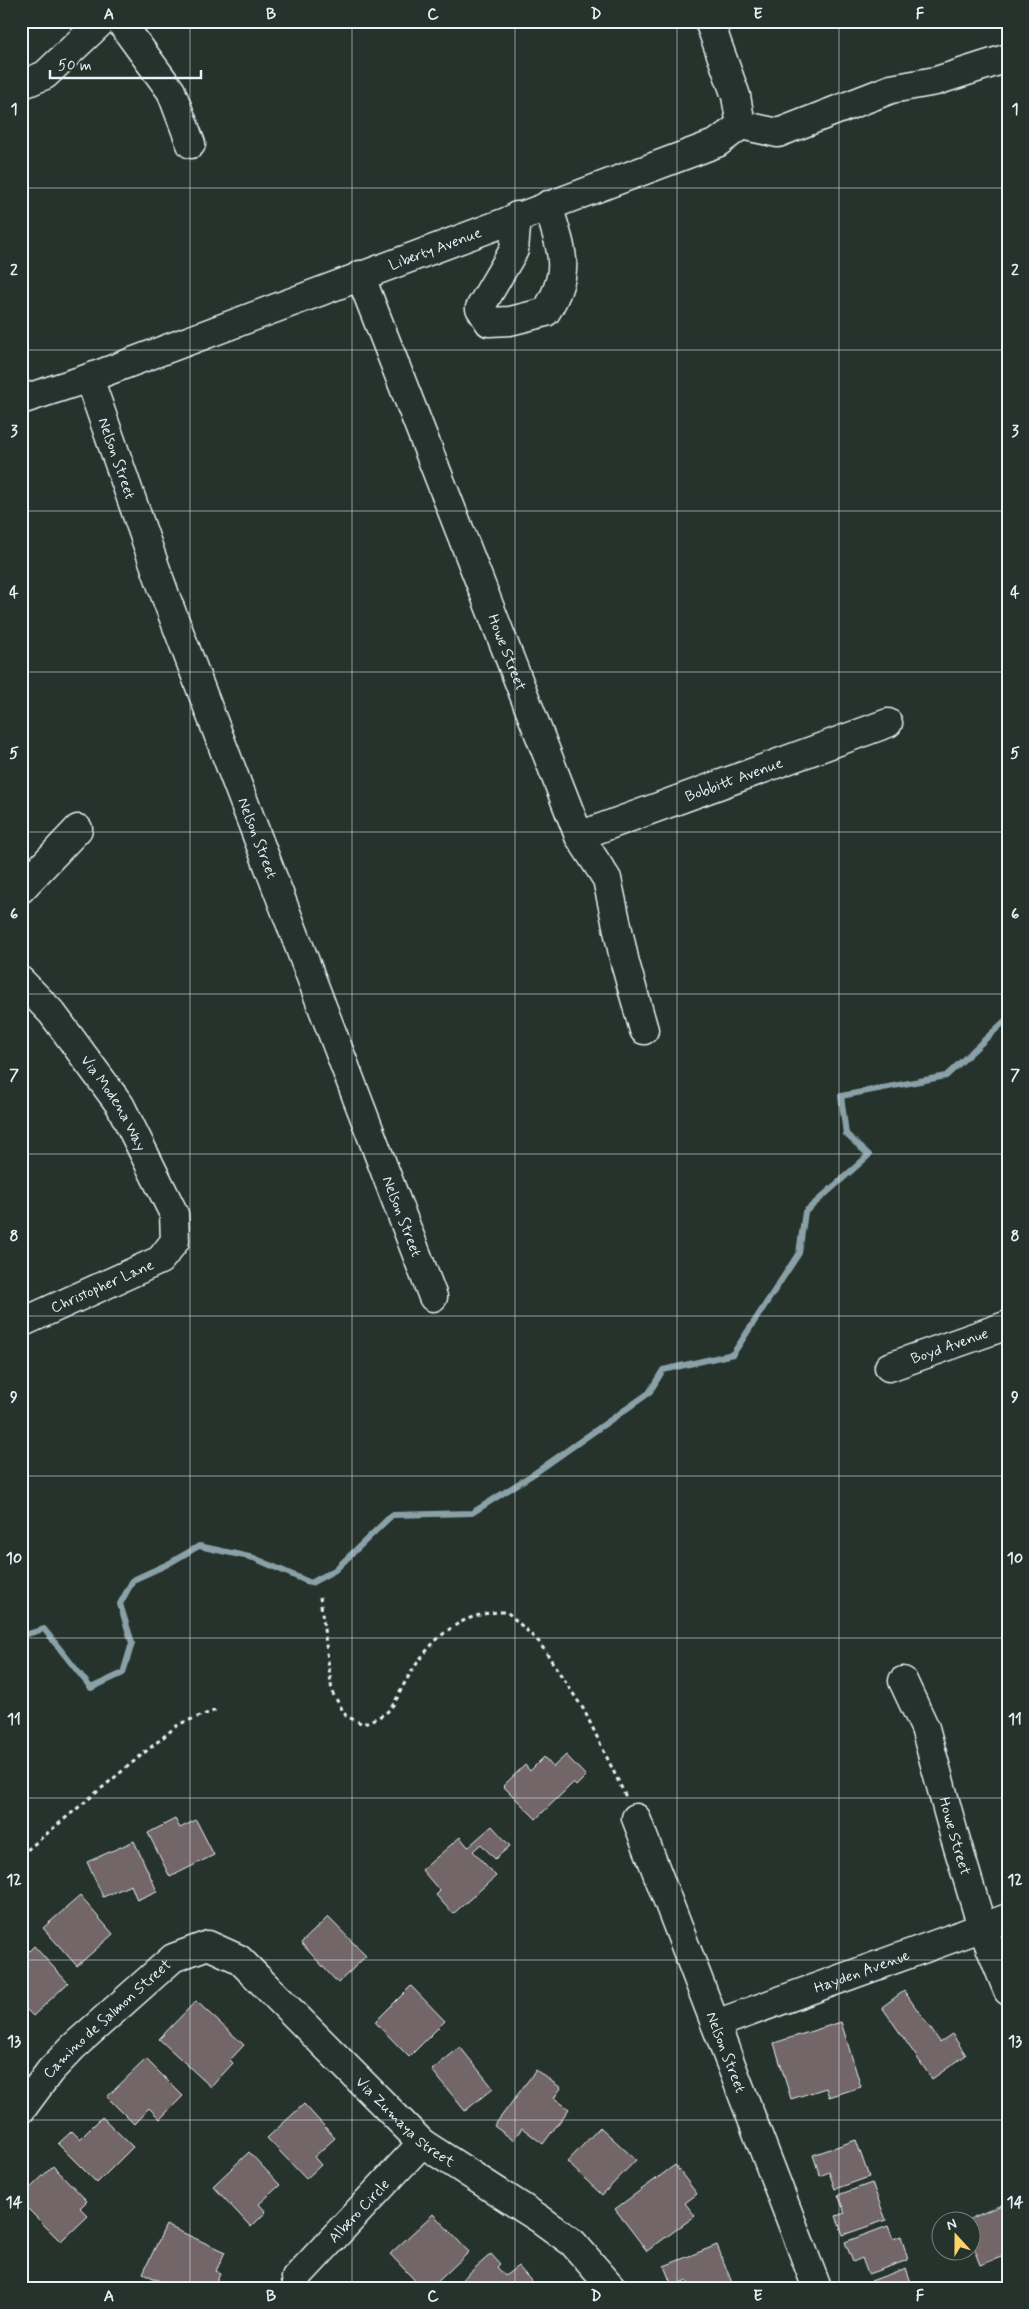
<svg xmlns="http://www.w3.org/2000/svg" width="1029" height="2309" font-family="Mynerve,sans-serif">
<style>
.lines{fill:none;stroke-linecap:round;stroke-linejoin:round}
.stream{stroke:#8aa1a8;stroke-width:6}
.building{fill:#726668;stroke:#e8f1f8}
.minor-casing{stroke:#e8f1f8;stroke-width:31}
.path{stroke:#e8f1f8;stroke-width:3;stroke-dasharray:4 4;stroke-linecap:butt}
.minor{stroke:#26332d;stroke-width:28}
.grid{fill:none;stroke:#e8f1f8;stroke-width:1;stroke-opacity:0.55}
.labels{text-anchor:middle;stroke-width:4;stroke-linejoin:round;paint-order:stroke}
.street-label{font-size:15px;fill:#e8f1f8;stroke:#26332d}
.neatline{fill:none;stroke:#e8f1f8;stroke-width:2}
.grid-label{font-size:16px;text-anchor:middle;font-weight:bold;fill:#e8f1f8}
</style>
<rect width="100%" height="100%" fill="#26332d"/>
<filter id="ink" filterUnits="userSpaceOnUse"><feTurbulence type="fractalNoise" baseFrequency=".02" numOctaves="2"/><feDisplacementMap in="SourceGraphic" scale="10" xChannelSelector="R" yChannelSelector="G"/><feConvolveMatrix kernelMatrix="1 2 1 2 8 2 1 2 1" color-interpolation-filters="sRGB"/></filter>
<g filter="url(#ink)">
<g class="lines">
<path class="stream" d="M21 1636 44 1629 91 1688 123 1673 132 1643 120 1604 133 1580 168 1564 199 1546 254 1558 311 1583 335 1570 392 1515 472 1513 535 1473 649 1393 663 1370 733 1354 799 1253 805 1212 869 1155 846 1134 841 1096 946 1076 1008 1018
M21 1729 26 1737 21 1740"/>
</g>
<path class="building" d="M566 1755 586 1776 576 1786 573 1783 536 1819 503 1786 525 1765 530 1771 544 1757 553 1767Z
M175 1819 180 1828 196 1820 214 1855 170 1877 148 1833Z
M492 1826 510 1846 495 1859 481 1844 473 1851 496 1876 453 1914 436 1895 440 1891 422 1870 460 1837 468 1847Z
M134 1841 157 1891 137 1900 131 1885 103 1897 87 1862Z
M80 1896 113 1934 77 1966 43 1928Z
M328 1917 366 1956 338 1983 301 1943Z
M34 1946 68 1983 33 2016 21 2004V1959Z
M411 1986 445 2021 409 2057 375 2022Z
M904 1991 940 2042 952 2034 966 2055 932 2079 882 2007Z
M196 2001 244 2045 230 2060 233 2063 211 2087 159 2039Z
M841 2022 861 2087 829 2097 826 2088 791 2099 774 2043Z
M460 2047 493 2088 465 2111 432 2070Z
M146 2059 183 2096 160 2119 149 2108 134 2124 107 2097Z
M536 2070 561 2088 554 2098 569 2109 543 2144 522 2128 513 2140 494 2126Z
M304 2104 335 2138 314 2157 321 2165 306 2179 267 2138Z
M102 2117 133 2147 97 2183 58 2144 72 2131 80 2139Z
M600 2127 636 2160 602 2195 567 2162Z
M856 2140 869 2177 835 2189 829 2172 820 2176 813 2155Z
M249 2152 280 2185 259 2204 266 2212 251 2227 213 2186Z
M675 2165 697 2194 685 2203 695 2216 647 2251 615 2209Z
M53 2166 87 2201 80 2208 88 2216 61 2242 21 2202V2197Z
M872 2183 886 2220 843 2235 836 2216 845 2213 838 2195Z
M1008 2202V2257L1005 2258 1004 2256 980 2265 972 2244V2222H963Z
M433 2214 469 2252 431 2288H422L390 2254Z
M166 2225 225 2252 216 2271 220 2273 213 2288H174L143 2273Z
M888 2226 893 2239 901 2236 908 2260 868 2274 862 2258 853 2262 845 2242Z
M717 2245 734 2288H690L687 2280 672 2286 664 2266Z
M491 2254 500 2264 497 2267 505 2276 518 2266 533 2283 528 2288H462L458 2283Z
M906 2268 913 2288H874L871 2281Z"/>
<g class="lines">
<defs>
<g id="minor">
<path d="M120 21 171 91 191 144"/>
<path d="M709 21 736 96 741 125"/>
<path d="M21 85 45 75 102 21"/>
<path d="M741 125 778 133 891 89 936 81 1008 58"/>
<path d="M517 216 514 250 480 308 489 322 510 321 546 312C573 268 561 251 548 205"/>
<path id="s1" d="M360 275 579 836 607 879 625 963 644 1030"/>
<path id="s2" d="M89 378 165 595 433 1297"/>
<path id="s3" d="M21 400 89 378 717 143 741 125"/>
<path id="s4" d="M579 836 888 723"/>
<path d="M21 889 78 829"/>
<path id="s5" d="M21 981 52 1013 120 1105 174 1214 175 1241 160 1260 21 1323"/>
<path id="s6" d="M889 1367 1008 1325"/>
<path id="s7" d="M903 1681 925 1728 954 1834 982 1927 1008 1991"/>
<path id="s8" d="M636 1818 817 2288"/>
<path id="s9" d="M716 2024 1008 1918"/>
<path id="s10" d="M21 2110 50 2071 73 2047 173 1958 208 1945 239 1959 422 2143 540 2219 573 2243 612 2288"/>
<path id="s11" d="M296 2278 422 2143"/>
</g>
</defs>
<use href="#minor" class="minor-casing"/>
<path class="path" d="M320 1597 332 1692 346 1716 363 1724C370 1720 381 1717 387 1712 396 1704 401 1688 407 1679 430 1640 459 1611 507 1612L539 1642 584 1710 626 1797
M21 1855 179 1724 219 1709"/>
<use href="#minor" class="minor"/>
</g>
</g>
<path class="grid" d="M190 21V2288M352 21V2288M515 21V2288M677 21V2288M839 21V2288M21 188H1008M21 350H1008M21 511H1008M21 672H1008M21 832H1008M21 994H1008M21 1154H1008M21 1316H1008M21 1476H1008M21 1638H1008M21 1798H1008M21 1960H1008M21 2120H1008"/>
<g class="labels">
<g class="street-label">
<text dy="5" stroke="none"><textPath href="#s3" startOffset="441">Liberty Avenue</textPath></text>
<text dy="5" stroke="none"><textPath href="#s2" startOffset="85">Nelson Street</textPath></text>
<text dy="5" stroke="none"><textPath href="#s1" startOffset="405">Howe Street</textPath></text>
<text dy="5" stroke="none"><textPath href="#s4" startOffset="165">Bobbitt Avenue</textPath></text>
<text dy="5" stroke="none"><textPath href="#s2" startOffset="490">Nelson Street</textPath></text>
<text dy="5" stroke="none"><textPath href="#s5" startOffset="154">Via Modena Way</textPath></text>
<text dy="5" stroke="none"><textPath href="#s2" startOffset="895">Nelson Street</textPath></text>
<text transform="translate(102 1286) rotate(-24)" y="5">Christopher Lane</text>
<text dy="5" stroke="none"><textPath href="#s6" startOffset="64">Boyd Avenue</textPath></text>
<text dy="5" stroke="none"><textPath href="#s7" startOffset="164">Howe Street</textPath></text>
<text dy="5" stroke="none"><textPath href="#s9" startOffset="155">Hayden Avenue</textPath></text>
<text dy="5" stroke="none"><textPath href="#s10" startOffset="126">Camino de Salmon Street</textPath></text>
<text dy="5" stroke="none"><textPath href="#s8" startOffset="251">Nelson Street</textPath></text>
<text dy="5" stroke="none"><textPath href="#s10" startOffset="520">Via Zumaya Street</textPath></text>
<text dy="5" stroke="none"><textPath href="#s11" startOffset="92">Albero Circle</textPath></text>
</g>
</g>
<rect width="1029" height="2309" fill="none" stroke="#26332d" stroke-width="55"/>
<g transform="translate(956 2236) rotate(339)"><circle r="24" fill="#26332d" stroke="#747f7e"/>
<path d="M0-4L9 19L0 12L-9 19Z" fill="#ffd166"/>
<text y="-8" font-size="14" font-weight="bold" text-anchor="middle" fill="#e8f1f8">N</text>
</g>
<path d="M50 70v8h151v-8" fill="none" stroke="#e8f1f8" stroke-width="2.5"/>
<text x="58" y="70" font-size="15" fill="#e8f1f8" stroke="#26332d" stroke-width="4" paint-order="stroke">50 m</text>
<rect x="28" y="28" width="974" height="2254" class="neatline"/>
<g class="grid-label">
<text x="109" y="19">A</text>
<text x="271" y="19">B</text>
<text x="433" y="19">C</text>
<text x="596" y="19">D</text>
<text x="758" y="19">E</text>
<text x="920" y="19">F</text>
<text x="14" y="114">1</text>
<text x="1015" y="114">1</text>
<text x="14" y="275">2</text>
<text x="1015" y="275">2</text>
<text x="14" y="436">3</text>
<text x="1015" y="436">3</text>
<text x="14" y="597">4</text>
<text x="1015" y="597">4</text>
<text x="14" y="758">5</text>
<text x="1015" y="758">5</text>
<text x="14" y="919">6</text>
<text x="1015" y="919">6</text>
<text x="14" y="1080">7</text>
<text x="1015" y="1080">7</text>
<text x="14" y="1241">8</text>
<text x="1015" y="1241">8</text>
<text x="14" y="1402">9</text>
<text x="1015" y="1402">9</text>
<text x="14" y="1563">10</text>
<text x="1015" y="1563">10</text>
<text x="14" y="1724">11</text>
<text x="1015" y="1724">11</text>
<text x="14" y="1885">12</text>
<text x="1015" y="1885">12</text>
<text x="14" y="2046">13</text>
<text x="1015" y="2046">13</text>
<text x="14" y="2207">14</text>
<text x="1015" y="2207">14</text>
<text x="109" y="2301">A</text>
<text x="271" y="2301">B</text>
<text x="433" y="2301">C</text>
<text x="596" y="2301">D</text>
<text x="758" y="2301">E</text>
<text x="920" y="2301">F</text>
</g>
</svg>
